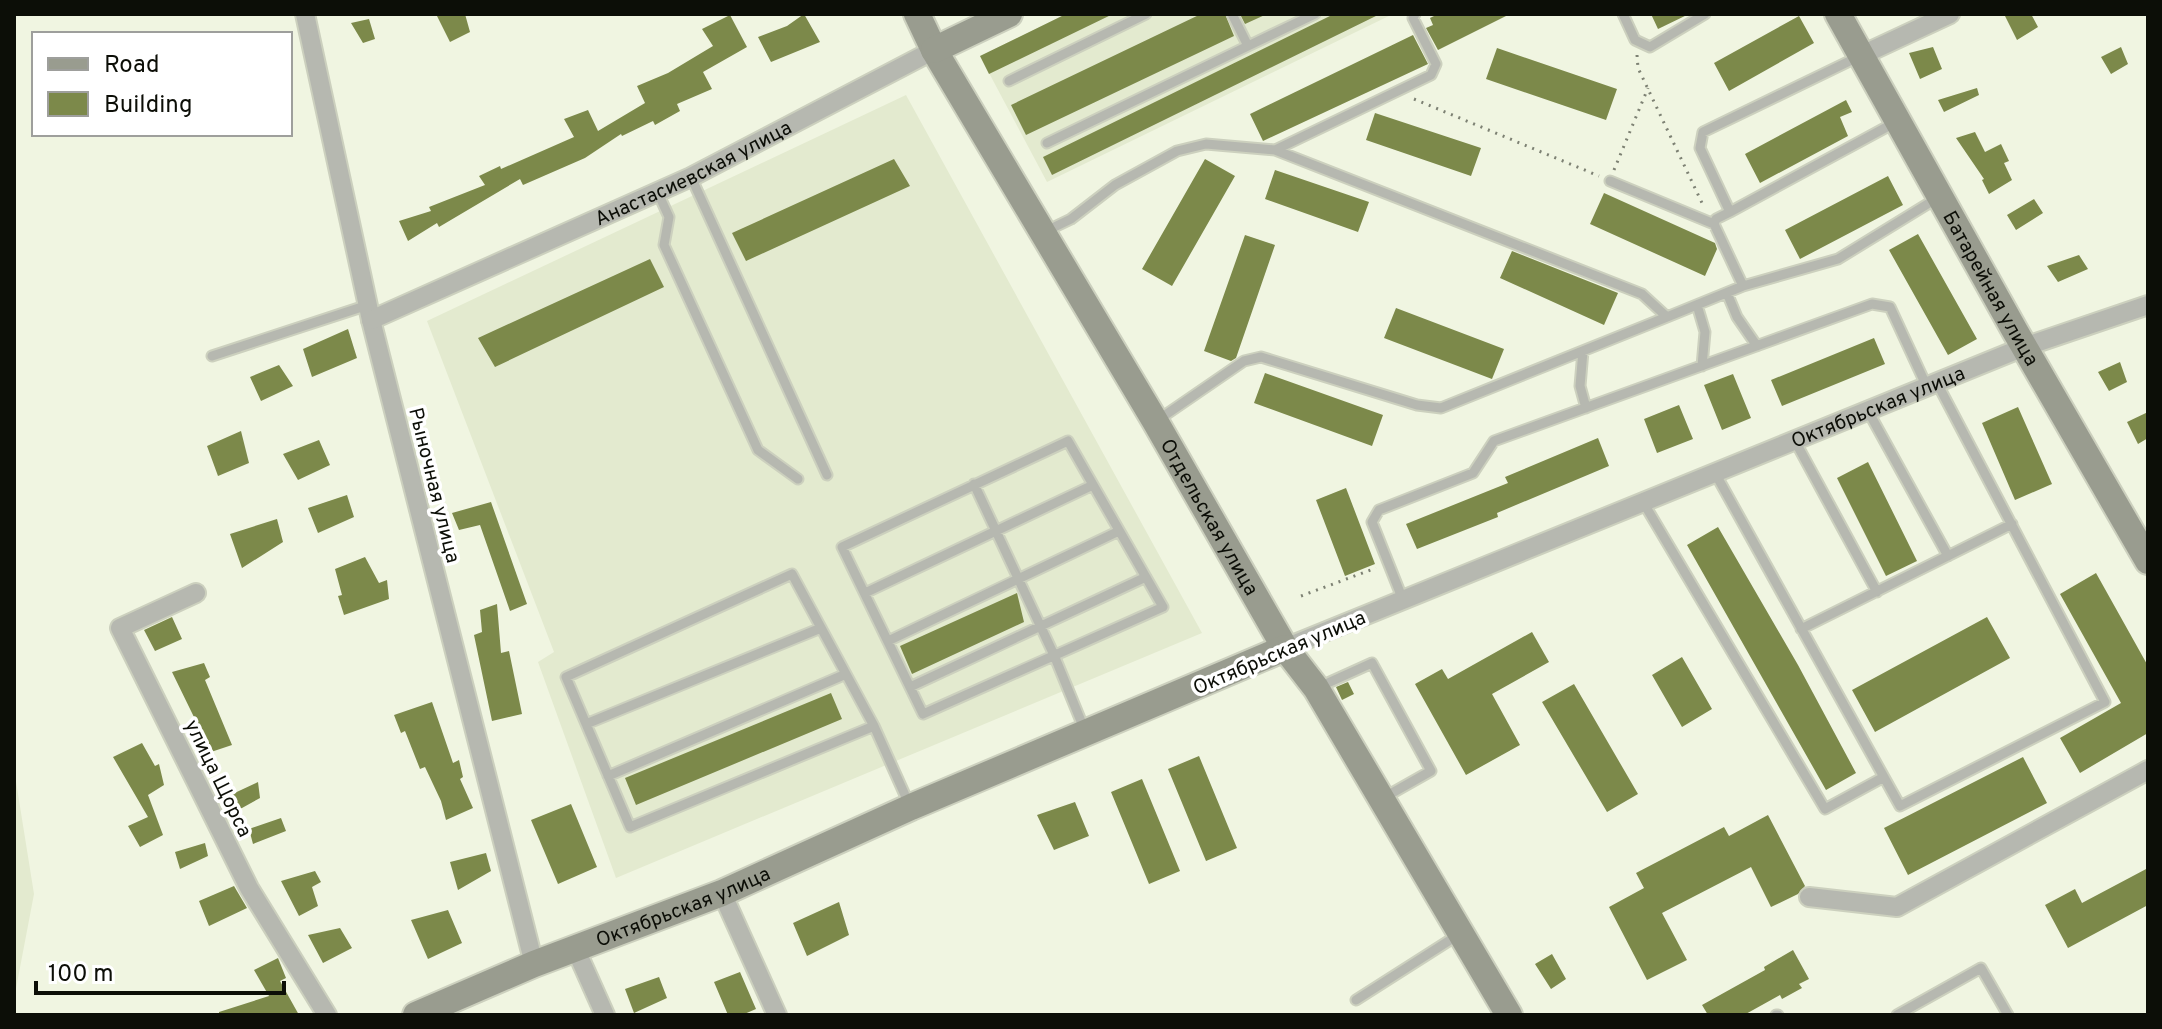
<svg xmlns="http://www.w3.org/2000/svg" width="2162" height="1029" font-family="Overpass,sans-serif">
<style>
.built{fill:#e3eacf}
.building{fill:#7c894a}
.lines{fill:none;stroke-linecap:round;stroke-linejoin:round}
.lane-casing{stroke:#ccd0be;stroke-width:13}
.street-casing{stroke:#ccd0be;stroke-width:22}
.secondary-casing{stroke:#ccd0be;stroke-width:30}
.path{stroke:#7d8173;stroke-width:3;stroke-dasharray:2 6;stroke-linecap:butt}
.lane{stroke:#b6b8b0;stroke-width:9}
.street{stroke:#b6b8b0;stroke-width:18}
.secondary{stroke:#999c8f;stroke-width:26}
.labels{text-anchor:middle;stroke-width:7;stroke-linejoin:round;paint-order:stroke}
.street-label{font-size:20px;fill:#0c0e07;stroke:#fff}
</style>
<rect width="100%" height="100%" fill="#f0f5e1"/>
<path class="built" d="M1066 14H1393L1047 182 980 56Z
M906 95 1202 633 616 878 538 662 554 652 427 321Z
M14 769 34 894 14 999Z"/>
<path class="building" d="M436 14H465L470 32 450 42Z
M804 14 820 42 771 62 758 37 787 26Z
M1066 14H1113L989 74 980 56Z
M1201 14H1225L1234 36 1026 135 1011 105Z
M1240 14H1267L1245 24Z
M1334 14H1380L1052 175 1043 157Z
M1438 14H1510L1438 50 1426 28 1433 25 1430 18Z
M1651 14H1689L1658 29Z
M2004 14H2031L2038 27 2017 40Z
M730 15 747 47 703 72 712 89 677 104 680 111 655 125 653 121 622 136 621 134 585 158 523 185 520 179 439 227 437 223 408 241 399 221 431 211 429 207 485 185 479 176 500 166 501 169 574 137 564 119 588 110 598 131 645 103 637 86 668 73 713 46 702 29Z
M1799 16 1814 43 1729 91 1714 63Z
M369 19 375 39 363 43 351 23Z
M1413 35 1428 64 1263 141 1250 114Z
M1933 47 1942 69 1920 79 1909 53Z
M2121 47 2128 64 2111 74 2101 57Z
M1497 48 1617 89 1606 120 1486 79Z
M1977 88 1979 95 1944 112 1938 100Z
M1846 100 1852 112 1840 117 1848 136 1760 183 1745 154Z
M1375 113 1481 148 1471 176 1366 140Z
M1975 132 1985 152 2001 144 2009 161 2004 163 2012 180 1989 194 1982 180 1984 179 1956 138Z
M894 159 910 186 746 261 732 233Z
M1205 159 1235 176 1172 286 1142 269Z
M1275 170 1369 202 1358 232 1265 199Z
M1888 176 1903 205 1800 259 1785 230Z
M1604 193 1715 243 1717 249 1705 276 1590 224Z
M2034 199 2043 213 2016 230 2007 215Z
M1918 234 1977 339 1948 355 1889 250Z
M1245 235 1275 245 1236 358 1231 361 1204 351Z
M1512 251 1618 293 1604 325 1500 278Z
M2079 255 2088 269 2058 282 2047 266Z
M650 259 664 287 495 367 478 338Z
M1396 308 1504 349 1492 379 1384 338Z
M348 329 357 358 312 377 303 349Z
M1874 338 1885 364 1782 406 1771 380Z
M2120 362 2127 382 2109 391 2098 372Z
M279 365 293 386 261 401 250 377Z
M1265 373 1383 415 1372 446 1254 403Z
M1733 374 1751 418 1722 430 1704 385Z
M1679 405 1693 439 1657 453 1644 419Z
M2018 407 2052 484 2015 500 1982 423Z
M2148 412V438L2138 444 2127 422Z
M241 431 249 463 218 476 207 446Z
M1598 438 1609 466 1497 513 1498 517 1417 549 1406 524 1508 483 1505 477Z
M319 440 330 465 298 480 283 454Z
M1868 462 1917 561 1886 576 1837 478Z
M1346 488 1375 564 1345 576 1316 500Z
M347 495 354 517 318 533 308 508Z
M491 502 527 604 510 611 480 525 459 530 452 513Z
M277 519 283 542 242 568 230 534Z
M1718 527 1798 665 1856 773 1826 790 1687 545Z
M365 557 379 583 387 580 389 599 344 615 338 596 342 595 335 569Z
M2096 573 2148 666V733L2080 773 2060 738 2121 703 2060 594Z
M1017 593 1024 622 912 674 900 646Z
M497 604 501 653 509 651 522 714 492 721 474 635 482 632 480 610Z
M172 617 182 639 155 651 144 630Z
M1987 617 2010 658 1875 732 1852 690Z
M1532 632 1549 662 1492 694 1520 745 1466 775 1415 684 1442 669 1448 679Z
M1682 657 1712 709 1682 727 1652 675Z
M204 663 210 677 205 680 232 745 211 752 172 672Z
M1348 682 1354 694 1342 700 1336 687Z
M1574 684 1638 794 1607 812 1542 702Z
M831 693 842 719 636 805 625 778Z
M432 702 453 763 459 760 463 777 460 779 473 808 446 820 441 801 425 767 420 769 405 731 401 733 394 715Z
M142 743 155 766 159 764 164 785 148 795 163 835 140 847 128 826 148 817 113 757Z
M1199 756 1237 848 1206 861 1168 769Z
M2023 757 2047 803 1908 875 1884 828Z
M1142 779 1180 871 1149 884 1111 792Z
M258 782 260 798 233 813 226 797Z
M1075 802 1089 836 1054 850 1037 815Z
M571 804 597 867 558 884 531 820Z
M1768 815 1805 886 1798 894 1771 907 1751 867 1662 913 1687 960 1647 980 1609 907 1644 888 1636 873 1724 827 1729 836Z
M281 818 286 831 253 844 249 829Z
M205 843 208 856 180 869 175 852Z
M486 853 491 871 458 890 450 862Z
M2148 868V905L2068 948 2045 905 2075 889 2082 903Z
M315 871 321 882 312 887 318 906 299 916 281 881Z
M234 886 247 908 209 926 199 901Z
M839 902 849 935 807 956 793 923Z
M448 910 462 943 428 959 411 920Z
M340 928 352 948 323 963 308 935Z
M1793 950 1809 979 1799 984 1802 988 1782 999 1780 995 1744 1015H1708L1702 1005 1765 970 1764 967Z
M1552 954 1566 979 1551 989 1535 964Z
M278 958 286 978 280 981 299 1015H219V1012L269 996 254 970Z
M740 972 756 1009 742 1015H728L714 982Z
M659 977 667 998 634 1013 625 989Z"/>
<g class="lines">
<defs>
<path id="lane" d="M1232 14 1248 46 1315 14
M1623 14 1635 40 1650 47 1705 14
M1860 56 1703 132 1700 148 1730 212 1716 219 1714 224 1743 286 1838 259 1939 197
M1009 81 1146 14
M1047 143 1248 46
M1275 150 1642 294 1667 317 1743 286
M691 177 827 475
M1610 181 1714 224
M658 193 669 217 664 245 758 450 798 479
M1730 212 1896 122
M1044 232 1071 219 1115 185 1177 151 1206 144 1275 150 1431 75 1436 64 1413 18 1415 14
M1727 293 1737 317 1757 346
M1697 305 1705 332 1702 366
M1583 351 1580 386 1586 408
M212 356 368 305
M1868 411 1948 556
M1158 420 1244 361 1261 357 1417 405 1441 408 1667 317
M1068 441 1163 607 923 714 842 547Z
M1795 441 1877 592
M1715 473 1900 806 2105 702 1937 383
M974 484 1054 655 1085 731
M1643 502 1825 809 1884 777
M865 593 1093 485
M1403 600 1372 522 1379 510 1473 473 1494 441 1872 304 1890 307 1927 387
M1801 629 2012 524
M888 641 1119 531
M910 687 1146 577
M1319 687 1372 663 1431 771 1385 797
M586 724 821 628
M874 726 630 827 566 677 792 574 874 726 909 804
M608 776 846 674
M1356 1000 1458 935
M1776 1015H1778
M1897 1015 1981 968 2008 1015"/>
<g id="street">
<path d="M305 14 371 320 534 964"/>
<path d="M1860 56 1950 14"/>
<path id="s1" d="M371 320 691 177 934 50"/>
<path d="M196 593 120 628 249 888 327 1015"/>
<path id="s2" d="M1285 648 2024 347 2148 305"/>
<path d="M722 893 777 1015"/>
<path d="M1809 897 1897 907 2148 770"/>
<path d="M576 950 605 1015"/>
</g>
<g id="secondary">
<path id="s3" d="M917 14 934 50 1155 421 1285 648 1316 688 1509 1015"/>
<path id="s4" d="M1838 14 2015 331 2148 561"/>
<path d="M934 50 1009 14"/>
<path id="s5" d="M416 1015 534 964 722 893 911 807 1285 648"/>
</g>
</defs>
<use href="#lane" class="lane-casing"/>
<use href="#street" class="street-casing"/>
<use href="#secondary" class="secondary-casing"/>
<path class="path" d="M1637 55 1638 68 1703 205
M1414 99 1599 176
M1614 170 1648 88
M1301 596 1376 568"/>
<use href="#lane" class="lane"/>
<use href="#street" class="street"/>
<use href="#secondary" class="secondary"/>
</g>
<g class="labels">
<g class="street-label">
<text dy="7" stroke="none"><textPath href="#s1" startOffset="354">Анастасиевская улица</textPath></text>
<text dy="7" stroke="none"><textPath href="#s4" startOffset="314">Батарейная улица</textPath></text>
<text dy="7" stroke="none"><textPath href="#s2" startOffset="640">Октябрьская улица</textPath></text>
<text transform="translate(435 485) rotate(76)" y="7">Рыночная улица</text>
<text dy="7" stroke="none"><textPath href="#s3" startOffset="582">Отдельская улица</textPath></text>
<text transform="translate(1279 652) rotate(-23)" y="7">Октябрьская улица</text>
<text transform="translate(219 778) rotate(64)" y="7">улица Щорса</text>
<text dy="7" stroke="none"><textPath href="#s5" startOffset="288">Октябрьская улица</textPath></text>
</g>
</g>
<rect width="2162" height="1029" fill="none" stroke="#0c0e07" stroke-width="32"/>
<rect x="32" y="32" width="260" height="104" fill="#ffffff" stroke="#9e9f9c" stroke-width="2"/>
<rect x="48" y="58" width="40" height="12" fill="#999c8f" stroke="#9e9f9c" stroke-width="2"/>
<text x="104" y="72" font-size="24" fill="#0c0e07">Road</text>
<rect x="48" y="92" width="40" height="24" fill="#7c894a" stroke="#9e9f9c" stroke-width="2"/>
<text x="104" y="112" font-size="24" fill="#0c0e07">Building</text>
<path d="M36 981v12h248v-12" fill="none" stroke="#0c0e07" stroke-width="4"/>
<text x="48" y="981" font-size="24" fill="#0c0e07" stroke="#ffffff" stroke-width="6" paint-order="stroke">100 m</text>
</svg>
